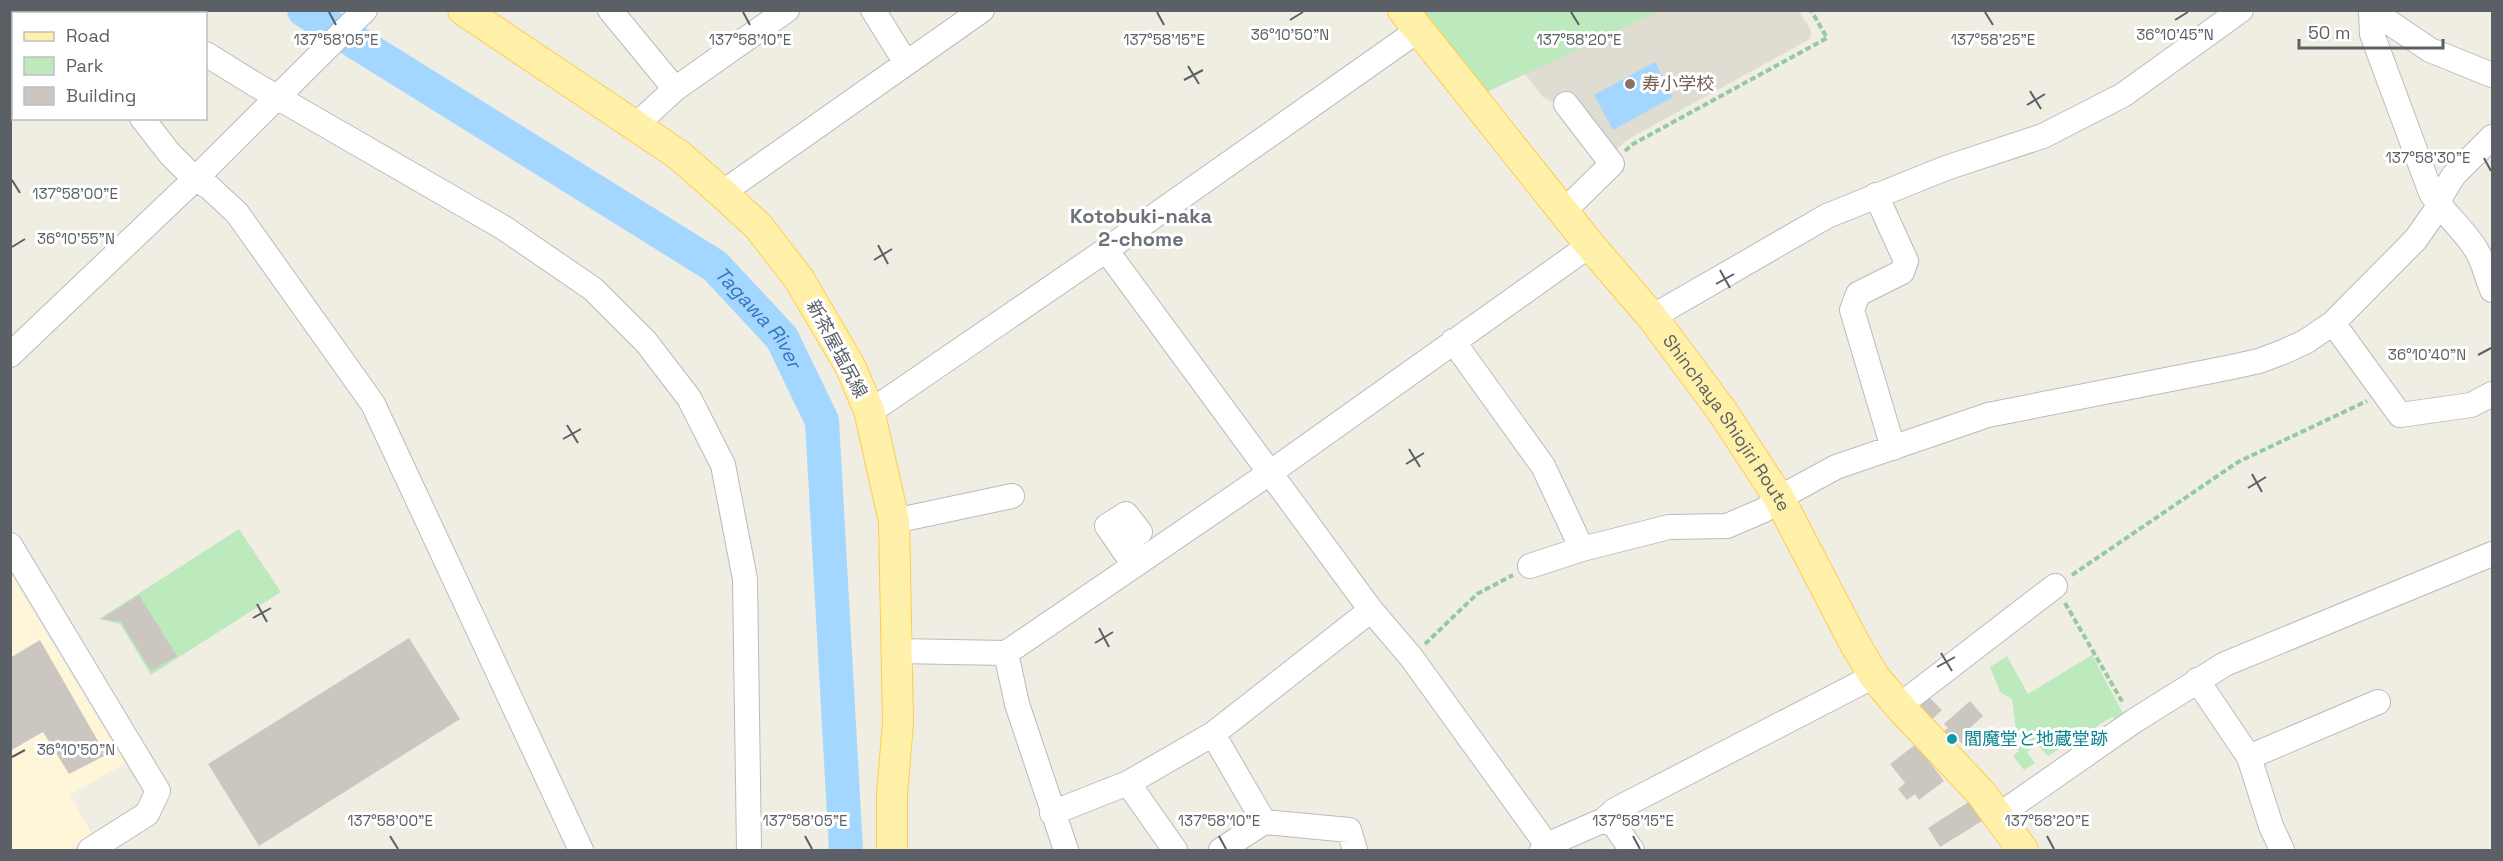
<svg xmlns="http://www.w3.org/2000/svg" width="2503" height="861" font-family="'Space Grotesk','Noto Sans JP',sans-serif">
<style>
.commercial{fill:#fff6d9}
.education{fill:#dfdcd2}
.green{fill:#bdeabd}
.water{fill:#a4d7ff}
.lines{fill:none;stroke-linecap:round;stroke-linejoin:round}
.river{stroke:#a4d7ff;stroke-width:34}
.building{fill:#cbc7c0}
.minor-casing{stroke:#b8bbc1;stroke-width:26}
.major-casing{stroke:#ffcd4d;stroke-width:32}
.path{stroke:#93c9a3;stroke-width:4;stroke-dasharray:6 3;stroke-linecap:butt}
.minor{stroke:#fff;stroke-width:24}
.major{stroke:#fff1a9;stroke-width:30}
.ticks{fill:none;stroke:#5b6066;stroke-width:2}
.education-dot{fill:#8d6e63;stroke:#fff;stroke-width:2}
.culture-dot{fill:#0f9aa8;stroke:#fff;stroke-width:2}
.labels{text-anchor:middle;stroke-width:6;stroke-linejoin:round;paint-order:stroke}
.education-label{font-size:18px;fill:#785e54;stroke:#fff;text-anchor:start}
.street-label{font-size:18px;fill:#5b6066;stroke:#fff}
.culture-label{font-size:18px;fill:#0d838f;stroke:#fff;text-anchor:start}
.neighbourhood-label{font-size:20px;font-weight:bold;fill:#6c7278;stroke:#fff}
.water-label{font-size:20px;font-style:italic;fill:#3577bd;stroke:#fff}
.ticks-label{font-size:15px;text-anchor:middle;fill:#5b6066;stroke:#fff;stroke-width:6;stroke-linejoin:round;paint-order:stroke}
</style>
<rect width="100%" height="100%" fill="#f0ede3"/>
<path class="commercial" d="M10 573 125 763 70 795 93 836 68 850H11Z"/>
<path class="education" d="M1798 10 1811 30 1810 39 1625 141 1614 152 1609 150 1576 95 1559 105 1543 97 1525 74 1478 96 1414 11Z"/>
<path class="green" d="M1414 11H1659L1478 96Z
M239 529 281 592 151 675 120 624 99 619Z
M2092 655 2127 721 2119 725 2112 717 2048 756 2037 744 2027 752 2035 763 2024 770 2013 756 2019 751 2010 743 2017 737 2012 699 2000 692 1990 667 2007 656 2028 694Z"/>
<path class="water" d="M1655 62 1673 97 1613 130 1594 95Z"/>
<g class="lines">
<path class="river" id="s1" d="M304 10 715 266 782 338 822 421 846 850"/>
</g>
<path class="building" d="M139 595 177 656 151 671 121 622 101 619Z
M409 638 460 719 259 846 208 764Z
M40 640 106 755 69 774 43 732 10 751V658Z
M1925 693 1942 710 1928 723 1912 706Z
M1970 701 1983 716 1970 728 1976 735 1964 746 1957 738 1952 743 1943 732 1948 728 1944 724Z
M1916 744 1944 781 1919 800 1915 794 1907 800 1898 789 1905 783 1890 764Z
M1970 801 1982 821 1940 847 1928 828Z"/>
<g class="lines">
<defs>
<path id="minor" d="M58 10 60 14
M137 10 142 14
M610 10 675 89
M873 10 906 63
M2371 10 2430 50 2492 75
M2371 11 2372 34 2431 193C2444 214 2464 229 2477 251 2484 263 2487 278 2492 290
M206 54 256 85 504 228 593 289 646 342 689 398 723 465 745 579 749 850
M142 118 170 154 195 179 209 187 237 213 373 404 581 850
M636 125 675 89 787 10
M722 193 982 10
M1876 195 1906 261 1902 272 1858 294 1852 310 1893 448
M1564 211 1612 164 1566 104
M1106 250 1371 610 1411 657 1547 845
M1652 317 1827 216 1946 168 2043 136 2123 95 2241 10
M2333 323 2400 415 2471 405 2492 394
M1453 341 1543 466 1582 549
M10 355 195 179 365 10
M880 405 1106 250 1417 31
M894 521 1012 496
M10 545 158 791 147 814 90 850
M1134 565 1107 526 1126 514 1140 532 1127 540 1141 561
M1530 566 1582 549 1669 527 1727 526 1764 510 1779 498 1836 467 1988 415 2227 368 2259 361 2283 352 2305 342 2333 323 2416 239 2439 206 2442 194 2454 175 2492 137
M897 651 1006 653 1017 704 1066 850
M1006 653 1271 472 1590 245
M2197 680 2249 757 2271 826 2282 850
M1899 706 2055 586
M1213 734 1264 822
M2249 757 2378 702
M1128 783 1175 850
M1052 813 1128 783 1213 734 1371 610
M1999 815 2134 721 2225 664 2492 554
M1604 820 1615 826 1632 850
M1221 850 1264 822 1349 830 1355 850
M1542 850 1547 845 1604 820 1615 810 1874 676"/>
<g id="major">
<path d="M463 10 679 155 722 193 758 226 799 279 850 366 869 410 894 521 898 723 892 794V850"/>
<path id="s2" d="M1403 10 1590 245 1652 317 1722 411 1779 498 1855 644 1874 676 1899 706 1981 793 2023 850"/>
</g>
</defs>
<use href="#minor" class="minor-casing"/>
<use href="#major" class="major-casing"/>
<path class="path" d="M1625 151 1633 144 1827 38 1811 10
M2072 575 2238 462 2367 401
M2065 603 2123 703
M1425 644 1477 594 1513 575"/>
<use href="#minor" class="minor"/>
<use href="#major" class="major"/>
</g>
<path class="ticks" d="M329 12 336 25M743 12 750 25M1157 12 1164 25M1571 12 1579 25M1985 12 1993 25M1290 20 1303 12M2175 20 2188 12M1188 66 1199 84M1184 80 1203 70M2030 91 2041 109M2027 105 2045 94M2484 158 2491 171M12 180 20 193M878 245 888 264M12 247 25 239M874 260 892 249M1720 270 1730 288M1716 284 1734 274M2478 355 2491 348M567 425 578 443M563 439 581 429M1409 449 1420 467M1406 464 1424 453M2252 474 2262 492M2248 488 2266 477M257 604 267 622M253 618 271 608M1099 628 1109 647M1095 643 1113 632M1941 653 1952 671M1937 667 1955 657M12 757 25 750M390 836 398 849M805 836 812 849M1219 836 1226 849M1633 836 1640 849M2047 836 2054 849"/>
<circle class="education-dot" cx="1630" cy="84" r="6"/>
<circle class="culture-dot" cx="1952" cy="739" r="6"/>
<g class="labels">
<g class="education-label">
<text x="1642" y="90">寿小学校</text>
</g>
<g class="street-label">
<text transform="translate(837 349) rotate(62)" y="6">新茶屋塩尻線</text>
<text dy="6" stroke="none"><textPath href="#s2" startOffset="525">Shinchaya Shiojiri Route</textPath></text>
</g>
<g class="culture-label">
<text x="1964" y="745">閻魔堂と地蔵堂跡</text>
</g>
<g class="neighbourhood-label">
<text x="1141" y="223">Kotobuki-naka<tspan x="1141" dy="23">2-chome</tspan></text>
</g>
<g class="water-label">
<text dy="7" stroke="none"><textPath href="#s1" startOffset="552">Tagawa River</textPath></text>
</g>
</g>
<g class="ticks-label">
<text x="1290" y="40">36°10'50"N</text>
<text x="2175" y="40">36°10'45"N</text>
<text x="1579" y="45">137°58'20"E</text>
<text x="1993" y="45">137°58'25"E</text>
<text x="336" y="45">137°58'05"E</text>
<text x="750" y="45">137°58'10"E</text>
<text x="1164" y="45">137°58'15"E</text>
<text x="2428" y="163">137°58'30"E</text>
<text x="75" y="199">137°58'00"E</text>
<text x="76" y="244">36°10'55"N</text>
<text x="2427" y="360">36°10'40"N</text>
<text x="76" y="755">36°10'50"N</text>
<text x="390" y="826">137°58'00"E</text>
<text x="805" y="826">137°58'05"E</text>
<text x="1219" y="826">137°58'10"E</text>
<text x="1633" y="826">137°58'15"E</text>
<text x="2047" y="826">137°58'20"E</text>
</g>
<rect width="2503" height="861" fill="none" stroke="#5b6066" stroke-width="24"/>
<rect x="12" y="12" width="195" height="108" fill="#ffffff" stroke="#bdbfc2" stroke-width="1.5"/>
<rect x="24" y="32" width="30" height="9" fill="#fff1a9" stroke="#bdbfc2" stroke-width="1.5"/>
<text x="66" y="42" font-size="18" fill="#5b6066">Road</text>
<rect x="24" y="57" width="30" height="18" fill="#bdeabd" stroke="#bdbfc2" stroke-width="1.5"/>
<text x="66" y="72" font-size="18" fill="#5b6066">Park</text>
<rect x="24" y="87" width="30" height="18" fill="#cbc7c0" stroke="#bdbfc2" stroke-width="1.5"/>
<text x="66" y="102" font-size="18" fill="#5b6066">Building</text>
<path d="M2299 39v9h144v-9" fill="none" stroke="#5b6066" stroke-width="3"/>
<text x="2308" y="39" font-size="18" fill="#5b6066" stroke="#ffffff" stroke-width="4.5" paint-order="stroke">50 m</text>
</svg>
